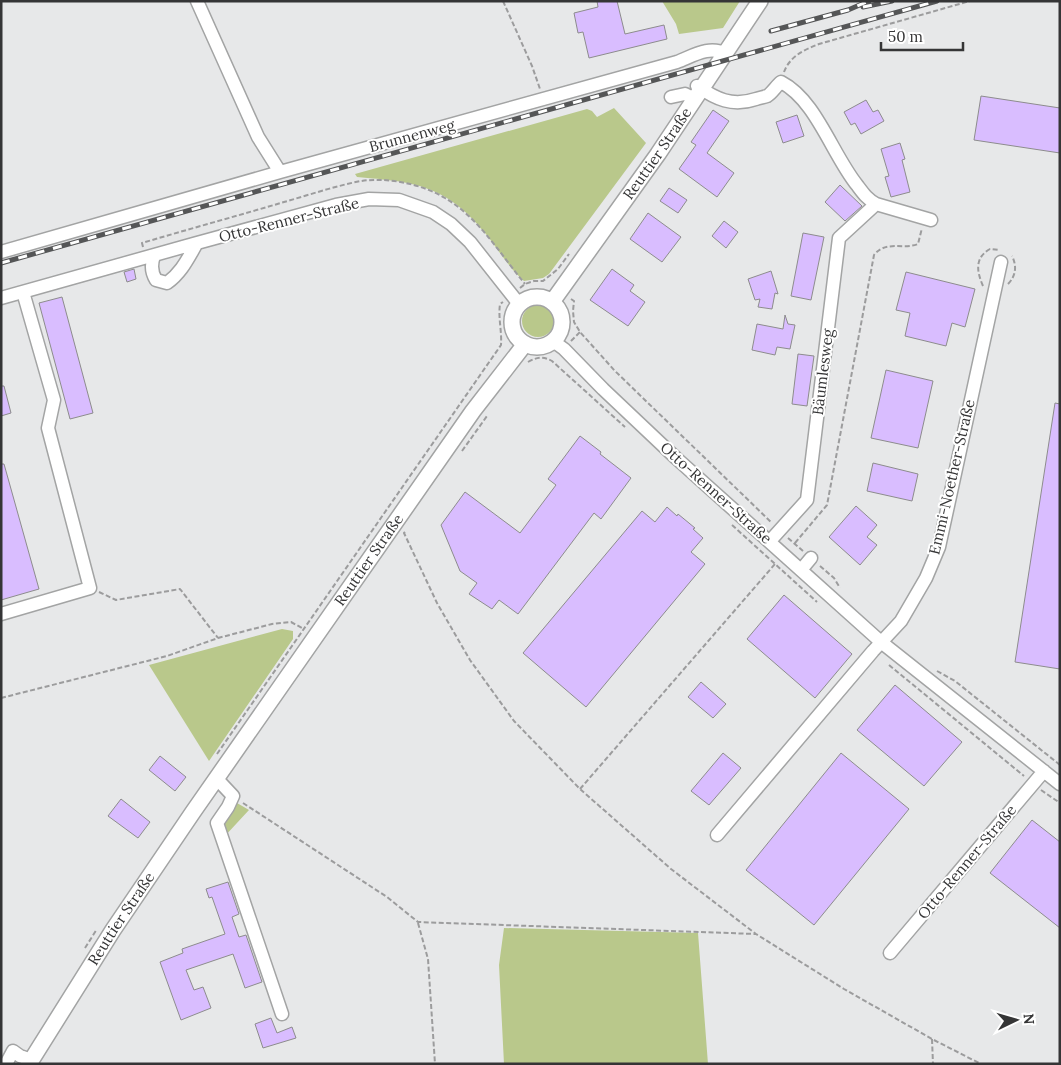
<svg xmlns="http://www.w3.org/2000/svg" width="1061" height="1065" font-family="Lora,serif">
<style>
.green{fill:#b9c88b}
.building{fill:#d9bdff;stroke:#8d8c8d}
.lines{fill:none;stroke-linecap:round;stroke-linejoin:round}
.minor-casing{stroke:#a3a4a4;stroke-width:15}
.major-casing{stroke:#a3a4a4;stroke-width:18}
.path{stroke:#9c9c9d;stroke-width:2;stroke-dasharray:5 2.5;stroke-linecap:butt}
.minor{stroke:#fff;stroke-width:12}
.major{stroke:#fff;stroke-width:15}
.rail-casing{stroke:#555657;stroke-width:5}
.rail{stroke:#fff;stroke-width:3;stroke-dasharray:9;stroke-linecap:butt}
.labels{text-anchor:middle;stroke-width:4;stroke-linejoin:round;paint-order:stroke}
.street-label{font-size:15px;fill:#353536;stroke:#fff}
</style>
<rect width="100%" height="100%" fill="#e7e8e9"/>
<path class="green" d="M662 1H740L723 28 679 34 676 24Z
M614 108 646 143 549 274 543 278 524 281C509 268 498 249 485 233 446 185 415 182 357 177L355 174 587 109 592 111 597 117Z
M522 321a16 16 0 1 1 32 0a16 16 0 1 1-32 0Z
M282 629 293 631V639L209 761 149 665Z
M237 803 249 810 224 837 222 823Z
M504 928 698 933 708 1064H504L499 965Z"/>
<path class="building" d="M597 1H617L625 34 664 25 667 39 589 58 583 32 578 33 574 13 598 7Z
M981 96 1060 108V153L974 140Z
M866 100 873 112 878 110 884 121 861 134 855 123 851 125 844 112Z
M713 110 729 121 707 153 734 173 717 197 679 169 696 145 691 142Z
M797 115 804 136 783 143 776 122Z
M900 143 905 159 902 160 910 192 891 197 885 177 889 176 881 149Z
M840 185 862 206 845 221 825 202Z
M669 188 687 200 678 213 660 201Z
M648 213 681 237 662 262 630 239Z
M724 221 738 232 726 248 712 236Z
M803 233 824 237 811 300 791 296Z
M134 269 136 279 127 282 124 272Z
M612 269 634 285 630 291 645 302 628 326 590 300Z
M771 271 778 294 775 293 772 309 758 307 760 299 755 300 748 279Z
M906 272 975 289 965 327 952 323 946 346 905 336 910 313 896 310Z
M62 297 93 413 70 419 39 303Z
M785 315 788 324 795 325 790 349 777 347 775 355 752 350 757 324 783 329Z
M798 354 814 356 807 406 792 404Z
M886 370 933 381 918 448 871 438Z
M1 386H4L11 413 1 416Z
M1055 403 1060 404V669L1015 662Z
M580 436 601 452 600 454 631 478 601 519 594 513 518 614 499 600 492 609 469 594 477 583 460 571 441 525 465 492 520 533 556 485 548 479Z
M873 463 918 474 912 501 867 491Z
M1 464H4L39 589 1 600Z
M856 506 877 525 867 537 877 545 860 565 829 537Z
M667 507 677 516 678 514 695 528 693 529 703 538 691 552 705 564 586 707 523 653 642 511 655 522Z
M784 595 852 654 815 698 747 639Z
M701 682 726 704 713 718 688 697Z
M895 685 962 742 924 786 857 730Z
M723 753 741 768 709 805 691 791Z
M841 753 909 809 814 925 746 870Z
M160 756 186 777 175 791 149 770Z
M121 799 150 822 138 838 108 816Z
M1032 820 1060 842V928L990 873Z
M228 882 239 914 232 917 239 937 246 935 262 982 245 988 233 954 186 970 194 990 203 987 211 1008 181 1020 160 962 183 953 182 949 225 934 212 897 209 898 206 889Z
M271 1018 277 1033 292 1027 296 1038 263 1048 255 1024Z"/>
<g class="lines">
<defs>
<path id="minor" d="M197 1 258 137 280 172 677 62C693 56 709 45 726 54
M697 86C716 99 732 107 756 99 759 98 764 97 767 96 772 93 776 86 781 82 816 100 832 154 857 185 863 193 867 199 876 204L931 220
M671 97 685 94 695 99
M197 243 336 205 369 199 399 200 433 212 451 224 470 242 519 304
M1 252 280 172
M1 298 197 243C188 258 182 272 167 283L156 280C151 272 151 264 154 256
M553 341 564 349 603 389 676 458 881 642 1060 784
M770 541 807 500 839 238 876 204
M801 570 811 558
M1 614 90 588 48 428 54 400 23 292
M217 779 233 796 228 807 217 823 282 1014
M717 835 873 651 901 621 926 578 939 547 1001 262
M890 953 1044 771
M6 1064 13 1051 20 1056 31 1060"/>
<g id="major">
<circle cx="537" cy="322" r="25"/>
<path id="s1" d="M552 302 658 154 760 1"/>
<path id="s2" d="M29 1064 113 930 193 812 473 411 525 344"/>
</g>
</defs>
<use href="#minor" class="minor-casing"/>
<use href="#major" class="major-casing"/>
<path class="path" d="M503 1 532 66 540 89
M784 72C790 56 804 50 819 44L970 1
M143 247 142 243C189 229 237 216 284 202 309 195 335 186 361 181 388 177 422 184 445 198 479 218 501 255 525 284
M1008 284C1016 276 1017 266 1012 256
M983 286C977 272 974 258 990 249L999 250
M520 288 525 284 534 281H543L558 269 569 254
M571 299 574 301 573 311 574 322 580 332 615 371 772 523
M571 341 580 332
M528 362C537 357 543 356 552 361L625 427
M462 451 487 416
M732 525 817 602
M405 532 404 533 437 603 470 660 514 721 580 789 671 869 756 934 844 989 932 1039 981 1064
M788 538 803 551
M795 543 827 505 874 255C886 240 902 250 918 244L922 228
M820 566 834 578 840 588
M99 592 116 600 180 589 218 638
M889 665 1024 776
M937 671 955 681 1060 765
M1 698 167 656 218 638 272 624 291 622 302 628
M217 754 501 345C502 331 498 318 500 304L503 302
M580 789 775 564
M1041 790 1060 803
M243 803 387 897 418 922 756 934
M418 923 428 959 435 1064
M85 948 97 929
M932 1039 933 1064"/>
<use href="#minor" class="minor"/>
<use href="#major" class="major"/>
<defs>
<path id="rail" d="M863 7 892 1
M771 31 848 10 869 1
M1 263 937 1"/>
</defs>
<use href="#rail" class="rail-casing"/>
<use href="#rail" class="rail"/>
</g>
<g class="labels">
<g class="street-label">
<text transform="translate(412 136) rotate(-15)" y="5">Brunnenweg</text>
<text dy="5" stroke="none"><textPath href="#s1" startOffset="182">Reuttier Straße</textPath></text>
<text transform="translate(289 220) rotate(-14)" y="5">Otto-Renner-Straße</text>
<text transform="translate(823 372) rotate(-83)" y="5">Bäumlesweg</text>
<text transform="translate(952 477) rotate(-77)" y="5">Emmi-Noether-Straße</text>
<text transform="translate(716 493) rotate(42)" y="5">Otto-Renner-Straße</text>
<text dy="5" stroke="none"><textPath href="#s2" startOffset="608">Reuttier Straße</textPath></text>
<text transform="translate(967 862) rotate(-50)" y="5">Otto-Renner-Straße</text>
<text dy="5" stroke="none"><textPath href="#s2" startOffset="172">Reuttier Straße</textPath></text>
</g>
</g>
<rect width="1061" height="1065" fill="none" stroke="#353536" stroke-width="5"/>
<g transform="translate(1016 1020) rotate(85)" stroke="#ffffff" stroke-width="4" paint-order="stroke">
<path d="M0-4L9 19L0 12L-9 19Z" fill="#353536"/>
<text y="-8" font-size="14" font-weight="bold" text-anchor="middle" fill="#353536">N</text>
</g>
<path d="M881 42v8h82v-8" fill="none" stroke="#353536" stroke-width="2.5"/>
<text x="888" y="42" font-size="15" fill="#353536" stroke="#ffffff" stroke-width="4" paint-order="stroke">50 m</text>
</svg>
